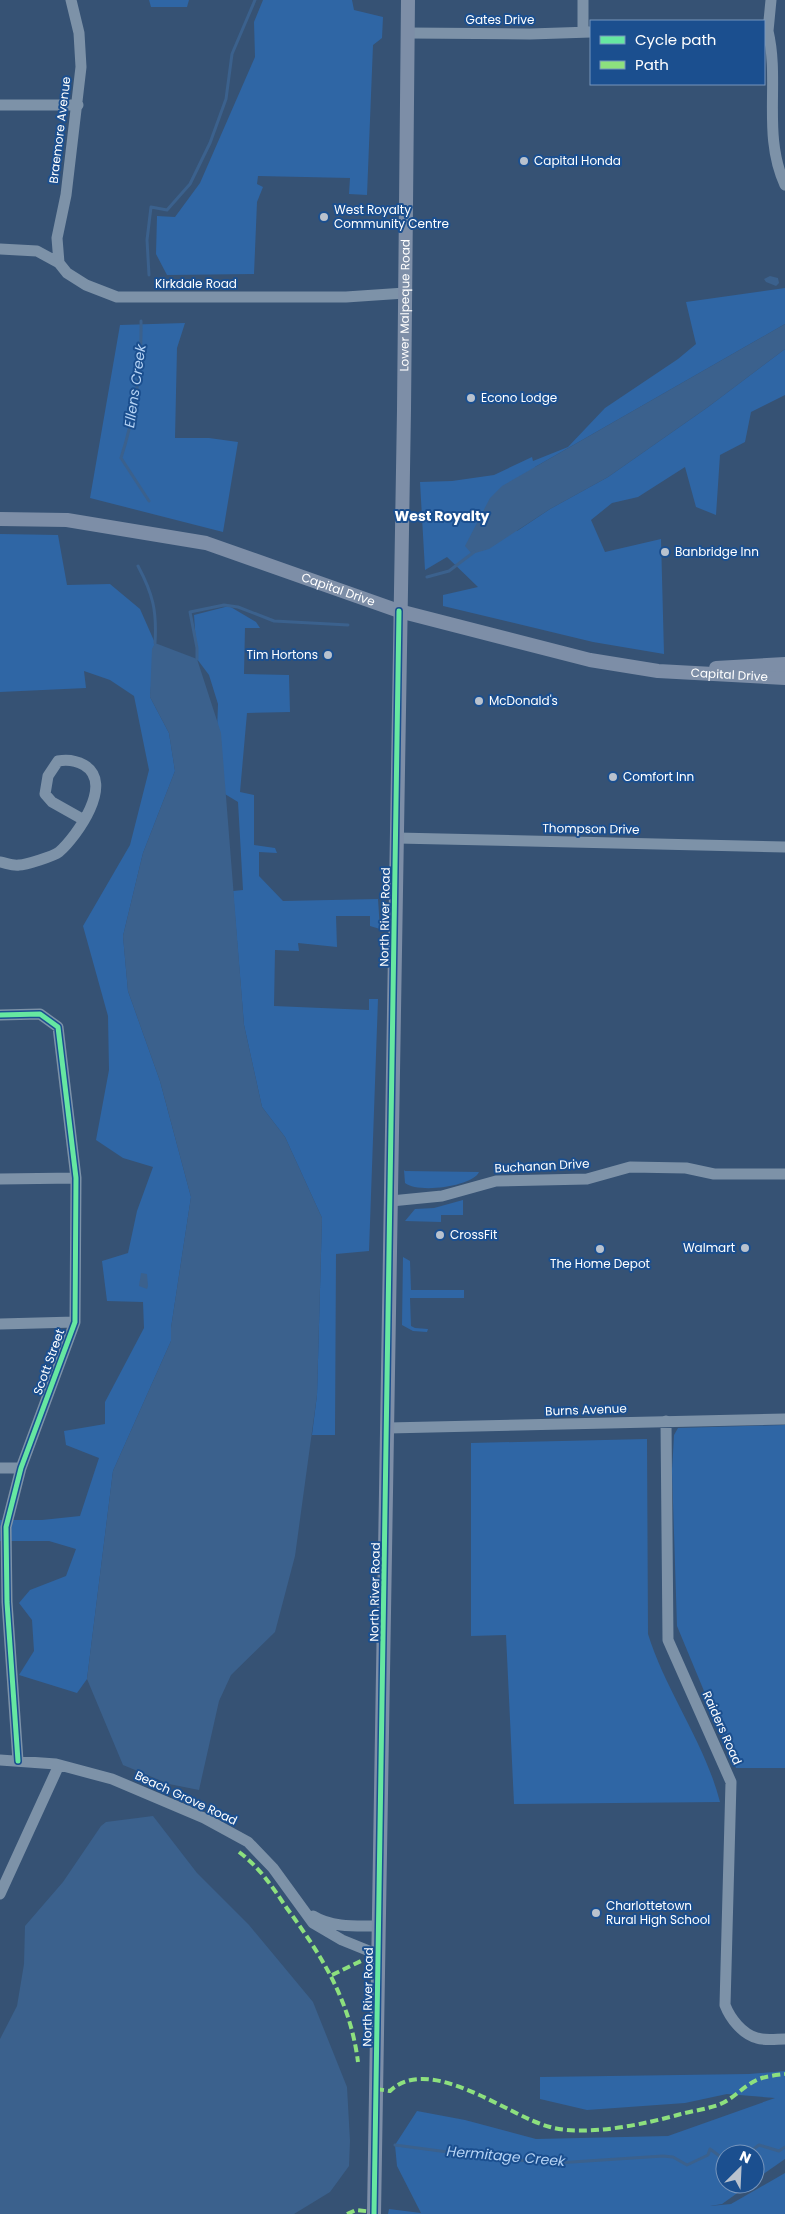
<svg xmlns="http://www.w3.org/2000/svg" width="785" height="2214" font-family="Poppins,sans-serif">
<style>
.green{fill:#2f66a5}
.water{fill:#3b618d}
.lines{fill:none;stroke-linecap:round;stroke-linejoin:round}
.stream{stroke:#3b618d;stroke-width:3}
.minor{stroke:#7d92a8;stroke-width:11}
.major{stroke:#7d8ea7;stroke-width:14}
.quiet{stroke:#8de07e;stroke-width:4;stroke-dasharray:8 4;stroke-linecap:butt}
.cycleway-casing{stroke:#1b4f8f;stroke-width:8}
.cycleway{stroke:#66e7a1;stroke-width:5}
.poi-dot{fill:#b9c2ce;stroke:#1b4f8f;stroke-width:2}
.labels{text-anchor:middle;stroke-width:4;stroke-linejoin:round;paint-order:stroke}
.street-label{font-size:12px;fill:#fff;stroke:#1b4f8f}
.poi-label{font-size:12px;fill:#fff;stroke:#1b4f8f;text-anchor:start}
.water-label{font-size:14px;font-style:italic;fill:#b5d3f5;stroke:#1b4f8f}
.neighbourhood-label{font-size:14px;font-weight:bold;fill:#fff;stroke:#1b4f8f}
</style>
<rect width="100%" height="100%" fill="#365274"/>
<path class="green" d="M149 0H189L187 7H151Z
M263 0H352L354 10 383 17 382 38 373 45 367 195 349 194 350 178 258 176 257 184 263 187 257 202 254 274 167 275 156 254 157 216 175 217 200 183 255 57 254 22Z
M785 288V324L535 467 517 531 550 509 608 477 708 407 785 349V395L751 412 745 442 720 455 716 515 696 507 685 467 638 497 612 503 591 520 605 552 661 539 664 654 593 642 443 606V595L478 587 447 557 425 570 420 482 452 481 494 475 532 457 533 461 568 447 605 408 678 359 696 344 686 302Z
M185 323 177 348 175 438H209L238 442 223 532 90 498 120 325Z
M0 534 58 535 67 585 110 584 140 609 155 643 150 697 169 733 175 771 143 853 123 936 128 991 160 1081 191 1197 171 1328V1341L113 1471 87 1679 77 1693 19 1675 34 1651 32 1620 19 1603 30 1590 66 1576 76 1549 49 1541H0V1520H42L80 1516 99 1458 66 1445 64 1431 105 1424V1402L144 1328 143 1302 107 1301 102 1261 128 1253 137 1211 153 1167 123 1158 96 1140 109 1070 108 1016 83 926 130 845 149 770 134 696 110 680 84 671 86 688 0 692Z
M229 606 256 622 260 628H245L244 674 289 675 290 712 247 713 240 792 254 795V845L275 848 277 853 259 852V876L283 901 378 899 380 929 370 926V916H336L337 947 298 943 299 951 275 950 274 1006 369 1010V999H378L369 1251 336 1254 335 1435H312L317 1395 322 1218 285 1137 262 1107 244 1025 233 891 243 890 238 802 215 788 218 704 209 675 197 659 194 615Z
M404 1170 405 1171 479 1172C473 1186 419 1194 405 1183Z
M463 1200V1215H441V1222L405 1221 415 1209 434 1208Z
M403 1257 410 1261 411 1290H464V1298H410L411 1326 415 1328 428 1329 427 1332 413 1331 402 1325Z
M785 1425V1768H736L677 1626 672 1471 674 1435 678 1428Z
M647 1439 648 1634C666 1692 705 1743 720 1802L514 1804 506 1635 471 1636V1443Z
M785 2071V2159L755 2180V2154H725V2184H750L722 2204 710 2206 731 2204 785 2173V2214H388L389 2209 421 2213 397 2166 395 2145 417 2111 465 2120 536 2139 668 2136 775 2098 727 2094 685 2103 587 2110 540 2099V2077L749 2074Z"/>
<path class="water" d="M770 276 778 278 779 283 776 286 766 282 764 279Z
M785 324V349L708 407 608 477 550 509 489 549 472 554 465 546 490 498 502 486Z
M155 643 197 659 221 733 244 1025 262 1107 285 1137 322 1218 317 1395 295 1556 275 1632 231 1675 219 1701 199 1790 169 1784 123 1765 87 1679 113 1471 171 1341V1328L191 1197 160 1081 128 991 123 936 143 853 175 771 169 733 150 697 152 649Z
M141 1273 147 1274 148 1286 147 1289 139 1286Z
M153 1816 197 1873 249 1925 313 2002 347 2087 350 2141 349 2166 330 2192 294 2214H0V2039L17 2006 24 1964 25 1926 63 1882 101 1826 106 1822Z"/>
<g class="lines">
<path class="stream" d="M149 275 147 240 151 207 167 210 190 184 210 143 226 99 232 54 255 0
M141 321C142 368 135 414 121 458L149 501
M138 566C153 594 157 611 155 643
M427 577 449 571 474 552
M197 659V648L190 612 224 605 238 607 274 621 348 625
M395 2145 493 2158 557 2163 663 2156 673 2157 687 2165 708 2155 710 2149 725 2160
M747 2154 759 2145 779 2151 785 2147"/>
<path class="minor" d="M764 30 768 31 771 0
M768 31C780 82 762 135 785 185
M583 32V0
M408 33 530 34 591 32
M0 105H78
M0 249 37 251 59 263 67 273 86 285 117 297H346L405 293
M59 263 57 238 66 195 81 67 79 33 71 0
M397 838 785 847
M0 862C6 863 13 866 19 865 26 865 54 856 59 852 77 836 115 783 84 765 75 760 68 759 58 761L48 776 45 794 52 802 84 820
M0 1015 40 1014 58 1027 76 1178 75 1322 21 1468 6 1527 7 1602 18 1761
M0 1179 76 1178
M391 1201 442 1196 496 1181 587 1179 630 1167 686 1168 714 1174H785
M0 1324 75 1322
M666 1421 668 1640 731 1782 725 2005C730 2018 742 2034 757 2038 765 2041 777 2039 785 2039
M388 1428 785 1419
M0 1468H21
M0 1760 56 1764 112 1779 204 1818 248 1842 273 1868 313 1923 342 1940 379 1955
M0 1894 59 1765
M313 1916C332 1928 357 1926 379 1926"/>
<g class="major">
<path id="s1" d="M0 519 67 520 206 543 399 611 590 660 658 671 785 678"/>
<path d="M716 668 785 664"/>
<path id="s2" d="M374 2214 404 410 408 0"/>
</g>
<path class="quiet" d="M239 1852C259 1867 272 1886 286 1907 322 1956 350 2000 358 2062
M332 1975 361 1961
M376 2089 390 2091C430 2053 508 2116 550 2127 587 2137 645 2124 681 2114 693 2111 706 2109 718 2105 734 2099 744 2085 759 2079 767 2076 777 2075 785 2074
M347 2214 356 2210 374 2212"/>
<defs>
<path id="cycleway" d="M0 1015 40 1014 58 1027 76 1178 75 1322 21 1468 6 1527 7 1602 18 1761
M374 2214 399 611"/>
</defs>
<use href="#cycleway" class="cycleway-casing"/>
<use href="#cycleway" class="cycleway"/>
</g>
<g class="poi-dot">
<circle cx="524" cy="161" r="5"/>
<circle cx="324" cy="217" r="5"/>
<circle cx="471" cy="398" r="5"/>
<circle cx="665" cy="552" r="5"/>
<circle cx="328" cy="655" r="5"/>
<circle cx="479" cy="701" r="5"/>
<circle cx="613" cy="777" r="5"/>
<circle cx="440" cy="1235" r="5"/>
<circle cx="745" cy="1248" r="5"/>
<circle cx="600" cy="1249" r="5"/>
<circle cx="596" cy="1913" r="5"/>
</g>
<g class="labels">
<g class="street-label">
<text x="500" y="24">Gates Drive</text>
<text transform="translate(60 130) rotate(-83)" y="4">Braemore Avenue</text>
<text x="196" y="288">Kirkdale Road</text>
<text dy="4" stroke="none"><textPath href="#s2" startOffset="1909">Lower Malpeque Road</textPath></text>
<text dy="4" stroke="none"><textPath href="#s1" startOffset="348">Capital Drive</textPath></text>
<text dy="4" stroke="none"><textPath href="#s1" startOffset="750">Capital Drive</textPath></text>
<text transform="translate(591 829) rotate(1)" y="4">Thompson Drive</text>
<text transform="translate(385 917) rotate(-89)" y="4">North River Road</text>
<text transform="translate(542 1166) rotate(-3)" y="4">Buchanan Drive</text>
<text transform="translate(49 1362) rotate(-70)" y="4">Scott Street</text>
<text transform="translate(586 1410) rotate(-2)" y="4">Burns Avenue</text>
<text transform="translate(375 1592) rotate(-89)" y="4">North River Road</text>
<text transform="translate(722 1728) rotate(66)" y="4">Raiders Road</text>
<text transform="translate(186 1798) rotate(25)" y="4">Beach Grove Road</text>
<text transform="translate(368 1997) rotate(-89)" y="4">North River Road</text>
</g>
<g class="poi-label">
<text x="534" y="165">Capital Honda</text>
<text x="334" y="214">West Royalty<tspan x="334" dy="14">Community Centre</tspan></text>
<text x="481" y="402">Econo Lodge</text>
<text x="675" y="556">Banbridge Inn</text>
<text x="318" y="659" text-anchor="end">Tim Hortons</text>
<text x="489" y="705">McDonald's</text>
<text x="623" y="781">Comfort Inn</text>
<text x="450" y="1239">CrossFit</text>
<text x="735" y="1252" text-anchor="end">Walmart</text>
<text x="600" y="1268" text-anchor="middle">The Home Depot</text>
<text x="606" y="1910">Charlottetown<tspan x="606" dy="14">Rural High School</tspan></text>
</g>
<g class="water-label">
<text transform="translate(135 386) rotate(-82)" y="5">Ellens Creek</text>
<text transform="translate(506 2156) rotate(5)" y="5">Hermitage Creek</text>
</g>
<g class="neighbourhood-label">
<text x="442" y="521">West Royalty</text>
</g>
</g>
<rect x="590" y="20" width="175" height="65" fill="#1b4f8f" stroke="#7695bc"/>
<rect x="600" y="36" width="25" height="8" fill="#66e7a1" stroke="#7695bc"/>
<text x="635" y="45" font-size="15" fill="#ffffff">Cycle path</text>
<rect x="600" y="61" width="25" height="8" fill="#8de07e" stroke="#7695bc"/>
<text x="635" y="70" font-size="15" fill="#ffffff">Path</text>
<g transform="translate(740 2169) rotate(24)"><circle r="24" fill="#1b4f8f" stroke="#7695bc"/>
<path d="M0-4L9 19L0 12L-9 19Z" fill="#b9c2ce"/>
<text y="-8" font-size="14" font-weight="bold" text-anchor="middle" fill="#ffffff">N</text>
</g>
</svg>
